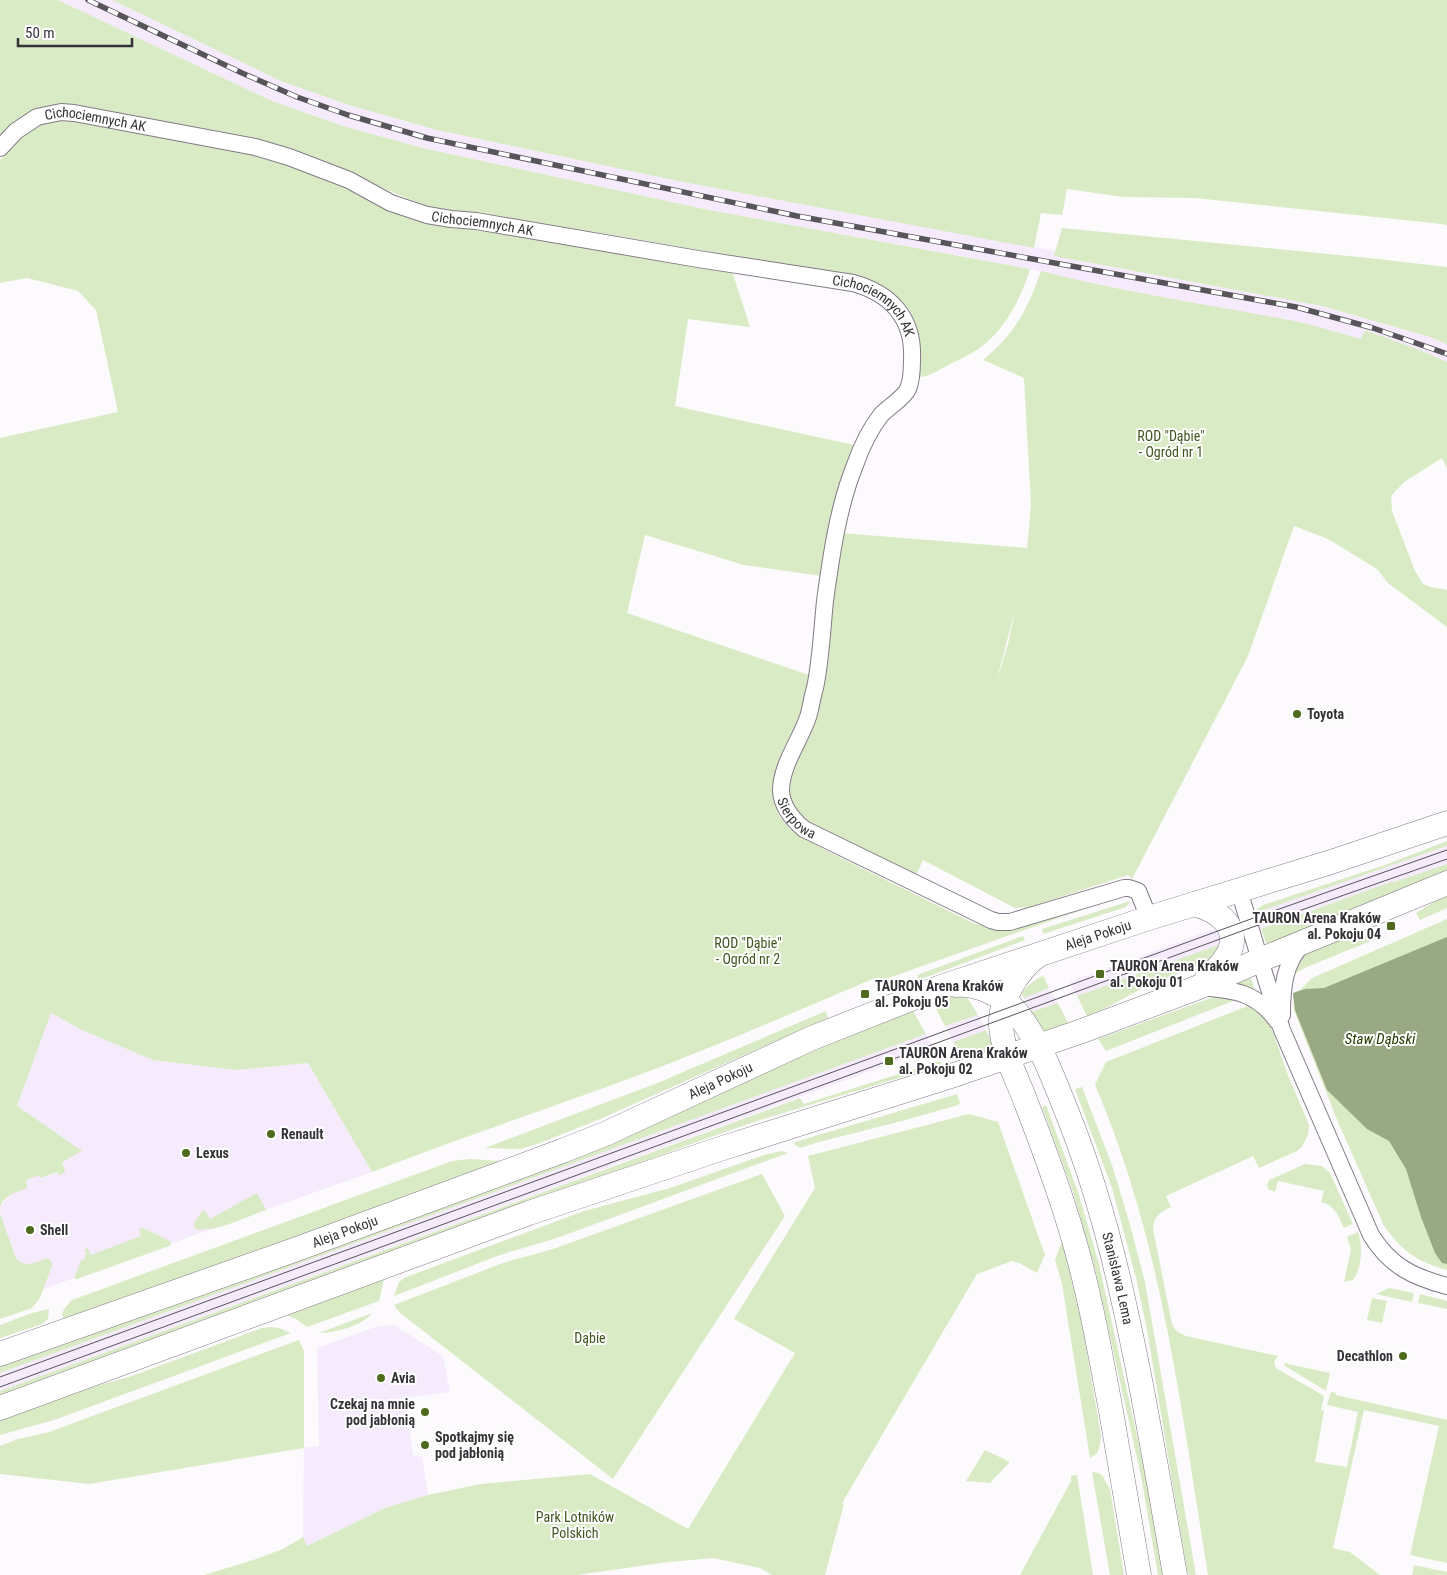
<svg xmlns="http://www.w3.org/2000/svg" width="1447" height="1575" font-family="'Roboto Condensed',sans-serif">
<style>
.built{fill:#f5ebfd}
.green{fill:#d9ebc4;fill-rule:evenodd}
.water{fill:#98a983}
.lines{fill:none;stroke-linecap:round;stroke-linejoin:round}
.minor-casing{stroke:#827a88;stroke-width:18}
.secondary-casing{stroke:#827a88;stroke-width:25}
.minor{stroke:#fff;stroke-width:16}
.secondary{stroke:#fff;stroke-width:24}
.tram{stroke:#58555a;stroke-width:1}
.rail-casing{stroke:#58555a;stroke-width:5.5}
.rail{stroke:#fff;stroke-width:4;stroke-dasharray:11;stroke-linecap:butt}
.poi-dot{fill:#4d6a1d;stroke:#fff;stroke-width:2}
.labels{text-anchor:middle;stroke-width:4;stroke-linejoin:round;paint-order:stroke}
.street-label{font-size:14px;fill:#363338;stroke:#fff}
.park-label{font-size:14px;fill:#3f551d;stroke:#fff}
.poi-label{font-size:14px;font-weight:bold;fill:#363338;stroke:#fff;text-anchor:start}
.water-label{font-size:15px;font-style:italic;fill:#273c00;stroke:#fff}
</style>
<rect width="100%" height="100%" fill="#fcfafd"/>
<path class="built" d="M58 0H112L283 82 352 106 437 130 673 180 1056 251 1054 256 1322 306 1430 337 1447 344V362L1420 350 1365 330 1361 339 1296 322 1211 307 1073 279 1030 269 704 209 427 149 343 126 272 101Z
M1447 846V864L1393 882V881L1260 929 1255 913Z
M1222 926 1226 942 1077 996 1070 982Z
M1049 988 1058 1003 1031 1012 1024 998Z
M51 1013 82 1030 153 1060 235 1070 308 1063 372 1172 43 1289 52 1266 25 1264 18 1261 15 1256 1 1219 0 1208 6 1198 12 1194 26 1180 39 1175 41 1178 65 1170 62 1162 17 1106Z
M978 1015 986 1030 953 1042 945 1026Z
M926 1034 933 1048 0 1391V1373Z
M394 1325 443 1356 450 1392 405 1398 413 1455 422 1457 428 1495 385 1508 307 1546 303 1537 304 1448 319 1446 317 1348 375 1327Z"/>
<path class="green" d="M0 0H58L272 101 343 126 427 149 704 209 1030 269C1022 295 1008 324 987 342 976 352 963 358 950 364 941 369 932 375 922 377L919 376V345L864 279 613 235 430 208 334 167 84 109 0 138Z
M112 0H1447V225L1433 223 1195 198 1123 197 1067 189 1062 215 1041 213 1034 248 673 180 437 130 352 106 283 82Z
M60 119 86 120 218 146 270 159 340 184 384 209 421 222 480 228 732 271 750 327 688 319 675 406 854 445 830 518 821 576 744 565 645 535 627 613 809 675 804 705 793 734 775 775 773 795 778 814 789 828 823 849 975 924 999 928 1127 894 877 982 875 978C797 1011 719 1045 639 1075 550 1108 460 1138 372 1172L308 1063 235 1070 153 1060 82 1030 51 1013 17 1106 82 1151 62 1162 65 1170 64 1173 59 1175 57 1172 40 1178 39 1175 26 1180 27 1188C15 1193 3 1195 0 1209V438L118 412 96 310 78 291 27 278 0 283V160L21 136 38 125Z
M1062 228 1369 258 1447 267V344L1430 337 1322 306 1054 256Z
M1041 271C1124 292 1210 305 1294 321 1317 326 1339 333 1361 339L1365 330 1420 350 1447 362V468L1442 458 1404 482 1391 496 1392 511 1415 571 1423 584 1431 587 1447 590V627L1388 583 1377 569 1328 539 1294 526 1248 656 1132 879 1128 875 1030 907 1015 908 923 860 916 875 809 823C794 812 791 806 788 787L841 533 1027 548 1031 505 1024 378 983 360C1014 335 1028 309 1041 271ZM1016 605 1008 644 996 683 1016 606Z
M1447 841V846L1255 913 1256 910 1263 905 1385 865Z
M1447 864V874L1267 945 1261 929 1393 881 1394 882Z
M1447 894V908L1420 920 1416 913Z
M1130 901 1126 907 1043 934 1042 929Z
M1447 919V1270C1417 1262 1402 1251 1384 1226L1338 1122 1300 1026 1294 1010 1293 993 1300 990 1312 978Z
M1376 929 1378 938 1307 967 1290 976 1300 956 1335 941Z
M1023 936 1025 940 919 980 917 975Z
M1226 942 1213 960 1145 987 1104 1009 1087 1016 1077 996Z
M1250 975 1254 987 1253 990 1230 984Z
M1043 976 1049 988 1024 998 1022 994C1026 986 1035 979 1043 976Z
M948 995C969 996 967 996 978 1015L945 1026 932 1001Z
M1216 996 1236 998 1233 1001 1106 1051 1098 1039Z
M1058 1003 1068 1023 1043 1033 1031 1012Z
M1250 1005 1260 1013 1271 1027 1288 1075 1309 1125 1308 1135 1301 1148 1297 1151 1259 1168 1253 1156 1166 1196 1171 1207C1160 1212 1154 1216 1153 1229L1172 1324 1176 1331 1186 1336 1278 1356 1274 1362 1276 1368 1324 1396 1321 1410 1324 1411 1315 1462 1347 1467 1358 1412 1327 1405 1331 1392 1336 1393V1395L1447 1420V1563L1410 1555 1439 1426 1364 1410 1333 1548 1350 1552 1380 1575H1208C1181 1410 1162 1240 1095 1085L1106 1062Z
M912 1009 926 1034 0 1373V1365L639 1129 847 1036Z
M826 1011 828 1018 600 1119 540 1143 520 1149 485 1148 655 1084Z
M986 1030 994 1048 992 1050 963 1059 953 1042Z
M940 1061 942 1065 760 1120 705 1139 107 1358 0 1399V1391L800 1098 804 1104Z
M1082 1087 1112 1165 1129 1221 1145 1282 1196 1575H1189L1187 1571 1148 1335 1136 1278 1112 1188 1075 1089Z
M957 1094 960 1103 958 1105 902 1121 819 1142 800 1148 794 1144 795 1142Z
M1046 1105 1078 1192 1099 1264 1150 1495 1163 1575H1158L1141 1476 1095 1269 1073 1192 1042 1107Z
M969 1114 998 1122 1045 1255 1037 1273 1019 1263 1012 1261 977 1274 842 1503 844 1504 825 1575H772L760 1568 713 1558 668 1562 577 1575H204L253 1560 283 1549 303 1537 307 1546 385 1508 428 1495 481 1484 590 1474 688 1529 795 1353 734 1319 815 1188 808 1156Z
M782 1151 788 1153 557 1238 500 1255 394 1296 399 1282 406 1277 584 1211 670 1188 767 1154Z
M470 1159 501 1161H504V1163L66 1319 63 1318 62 1315 64 1309 72 1300 452 1161Z
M1305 1164 1322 1166 1330 1173 1353 1224 1344 1228C1339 1217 1335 1205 1321 1202L1324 1191 1278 1181 1275 1192 1268 1189 1267 1184 1269 1180Z
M762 1174 785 1216 613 1479 399 1312 394 1305 503 1263 553 1249Z
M257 1193 266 1210C248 1216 211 1235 194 1228L195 1222 202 1211H205L210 1219Z
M0 1213 15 1256C23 1270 36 1262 48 1258L52 1262V1266L40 1298 32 1308 0 1319Z
M139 1228 145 1229 170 1241 171 1244 169 1246 77 1279H75V1276L81 1260H84L87 1252 84 1251 87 1247 91 1255 141 1236Z
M1358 1232C1363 1245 1362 1269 1353 1280L1344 1282 1351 1250 1347 1237Z
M1063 1243 1082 1324 1101 1436C1100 1445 1100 1454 1090 1458L1062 1284 1055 1260 1061 1244Z
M385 1275 379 1301 307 1327 296 1319 283 1314Z
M1389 1288 1414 1293 1412 1302 1376 1294Z
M1420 1294 1447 1301V1309L1418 1303Z
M1372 1298 1387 1301 1382 1323 1367 1320Z
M49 1309 48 1319 42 1324 0 1338V1325L32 1313Z
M372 1313C363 1326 334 1333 319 1333Z
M272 1327 279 1328 291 1333 54 1420 0 1435V1419L55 1397 129 1377 262 1328Z
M299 1340 304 1351V1448L89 1484 0 1474V1446L18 1439 49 1432Z
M1284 1363 1330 1373 1326 1391 1285 1366Z
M985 1450 1010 1462 990 1483 966 1481Z
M1092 1472 1099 1473 1102 1475 1110 1489 1124 1575H1110Z
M1077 1475 1093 1575H1020L1071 1481V1476Z
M1414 1565 1447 1572V1575H1412Z"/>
<path class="water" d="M1447 937V1264L1442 1263 1435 1253 1421 1217 1406 1169 1389 1141 1367 1129 1327 1090 1295 1010 1293 993 1305 989 1324 988Z"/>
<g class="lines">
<defs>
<g id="minor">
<path id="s1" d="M0 148 16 131 37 117 61 112 74 113 255 147 289 157 349 180 391 203 427 215 451 219 476 221 698 259 853 283C890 293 914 318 912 359 912 368 912 380 908 389 904 398 888 407 881 415 870 429 861 448 855 465 838 507 831 557 825 601 822 630 821 659 815 688 812 697 811 708 808 717 800 741 781 765 781 791 782 807 792 819 804 829L991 920 998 922H1010L1124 888H1129L1138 891 1149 918"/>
<path d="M1239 890 1260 960 1282 1030 1371 1235C1390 1266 1413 1277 1447 1286"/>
<path d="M1201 987C1233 990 1257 992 1277 1021"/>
<path d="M1282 1015C1282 989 1284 961 1304 943"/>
</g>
<g id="secondary">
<path d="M1194 904C1214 909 1240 924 1230 950 1225 962 1215 971 1206 980"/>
<path d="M1038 955C1017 971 1000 999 1001 1026 1003 1054 1018 1080 1027 1105 1044 1149 1060 1192 1073 1237 1090 1294 1100 1353 1111 1411 1120 1466 1130 1520 1139 1575"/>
<path id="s2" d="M955 985C978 983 1003 995 1018 1014 1041 1044 1054 1080 1068 1115 1103 1202 1123 1293 1141 1385 1153 1448 1164 1511 1175 1575"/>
<path id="s3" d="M0 1354 297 1249 562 1151 605 1134 812 1038 941 987 1149 918 1331 862 1447 823"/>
<path d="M0 1408 529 1213 723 1148 957 1074 1082 1031 1199 987 1260 960 1447 883"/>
</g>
</defs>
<use href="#minor" class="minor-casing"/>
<use href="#secondary" class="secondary-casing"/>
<use href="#minor" class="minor"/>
<use href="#secondary" class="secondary"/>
<path class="tram" d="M0 1377 1248 920 1447 850
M0 1387 1250 928 1447 859"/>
<defs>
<path id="rail" d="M88 0 242 73 297 97 348 115 427 138 797 216 1296 307 1373 328 1447 354"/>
</defs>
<use href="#rail" class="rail-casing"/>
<use href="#rail" class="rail"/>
</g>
<g class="poi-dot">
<circle cx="1297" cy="714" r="5"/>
<rect x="1386" y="921" width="10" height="10" rx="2.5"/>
<rect x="1095" y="969" width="10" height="10" rx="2.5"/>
<rect x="860" y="989" width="10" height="10" rx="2.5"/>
<rect x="884" y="1056" width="10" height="10" rx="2.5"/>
<circle cx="271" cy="1134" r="5"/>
<circle cx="186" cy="1153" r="5"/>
<circle cx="30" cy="1230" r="5"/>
<circle cx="1403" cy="1356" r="5"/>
<circle cx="381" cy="1378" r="5"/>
<circle cx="425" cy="1412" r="5"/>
<circle cx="425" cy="1445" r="5"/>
</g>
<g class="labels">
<g class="street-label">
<text dy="5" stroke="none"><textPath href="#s1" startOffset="108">Cichociemnych AK</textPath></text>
<text dy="5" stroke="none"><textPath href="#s1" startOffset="512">Cichociemnych AK</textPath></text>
<text dy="5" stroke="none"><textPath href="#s1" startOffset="918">Cichociemnych AK</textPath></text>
<text dy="5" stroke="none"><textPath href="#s1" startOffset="1486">Sierpowa</textPath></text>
<text dy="5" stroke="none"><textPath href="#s3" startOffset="1176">Aleja Pokoju</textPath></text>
<text dy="5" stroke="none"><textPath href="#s3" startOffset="771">Aleja Pokoju</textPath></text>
<text dy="5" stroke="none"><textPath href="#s3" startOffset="366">Aleja Pokoju</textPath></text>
<text dy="5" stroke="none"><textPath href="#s2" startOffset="356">Stanisława Lema</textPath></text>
</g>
<g class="park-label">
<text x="1171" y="441">ROD "Dąbie"<tspan x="1171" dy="16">- Ogród nr 1</tspan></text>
<text x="748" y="948">ROD "Dąbie"<tspan x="748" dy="16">- Ogród nr 2</tspan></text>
<text x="590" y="1343">Dąbie</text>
<text x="575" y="1522">Park Lotników<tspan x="575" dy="16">Polskich</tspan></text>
</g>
<g class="poi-label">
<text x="1307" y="719">Toyota</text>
<text x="1381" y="923" text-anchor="end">TAURON Arena Kraków<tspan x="1381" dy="16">al. Pokoju 04</tspan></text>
<text x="1110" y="971">TAURON Arena Kraków<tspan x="1110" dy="16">al. Pokoju 01</tspan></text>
<text x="875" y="991">TAURON Arena Kraków<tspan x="875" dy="16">al. Pokoju 05</tspan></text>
<text x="899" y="1058">TAURON Arena Kraków<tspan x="899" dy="16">al. Pokoju 02</tspan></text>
<text x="281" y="1139">Renault</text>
<text x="196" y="1158">Lexus</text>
<text x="40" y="1235">Shell</text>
<text x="1393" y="1361" text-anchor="end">Decathlon</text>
<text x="391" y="1383">Avia</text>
<text x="415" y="1409" text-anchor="end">Czekaj na mnie<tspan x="415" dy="16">pod jabłonią</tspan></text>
<text x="435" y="1442">Spotkajmy się<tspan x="435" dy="16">pod jabłonią</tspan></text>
</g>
<g class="water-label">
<text x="1380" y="1044">Staw Dąbski</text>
</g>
</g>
<path d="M18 38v8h114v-8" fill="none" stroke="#363338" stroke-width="2.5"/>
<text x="25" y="38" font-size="15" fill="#363338" stroke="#ffffff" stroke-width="4" paint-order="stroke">50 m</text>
</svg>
